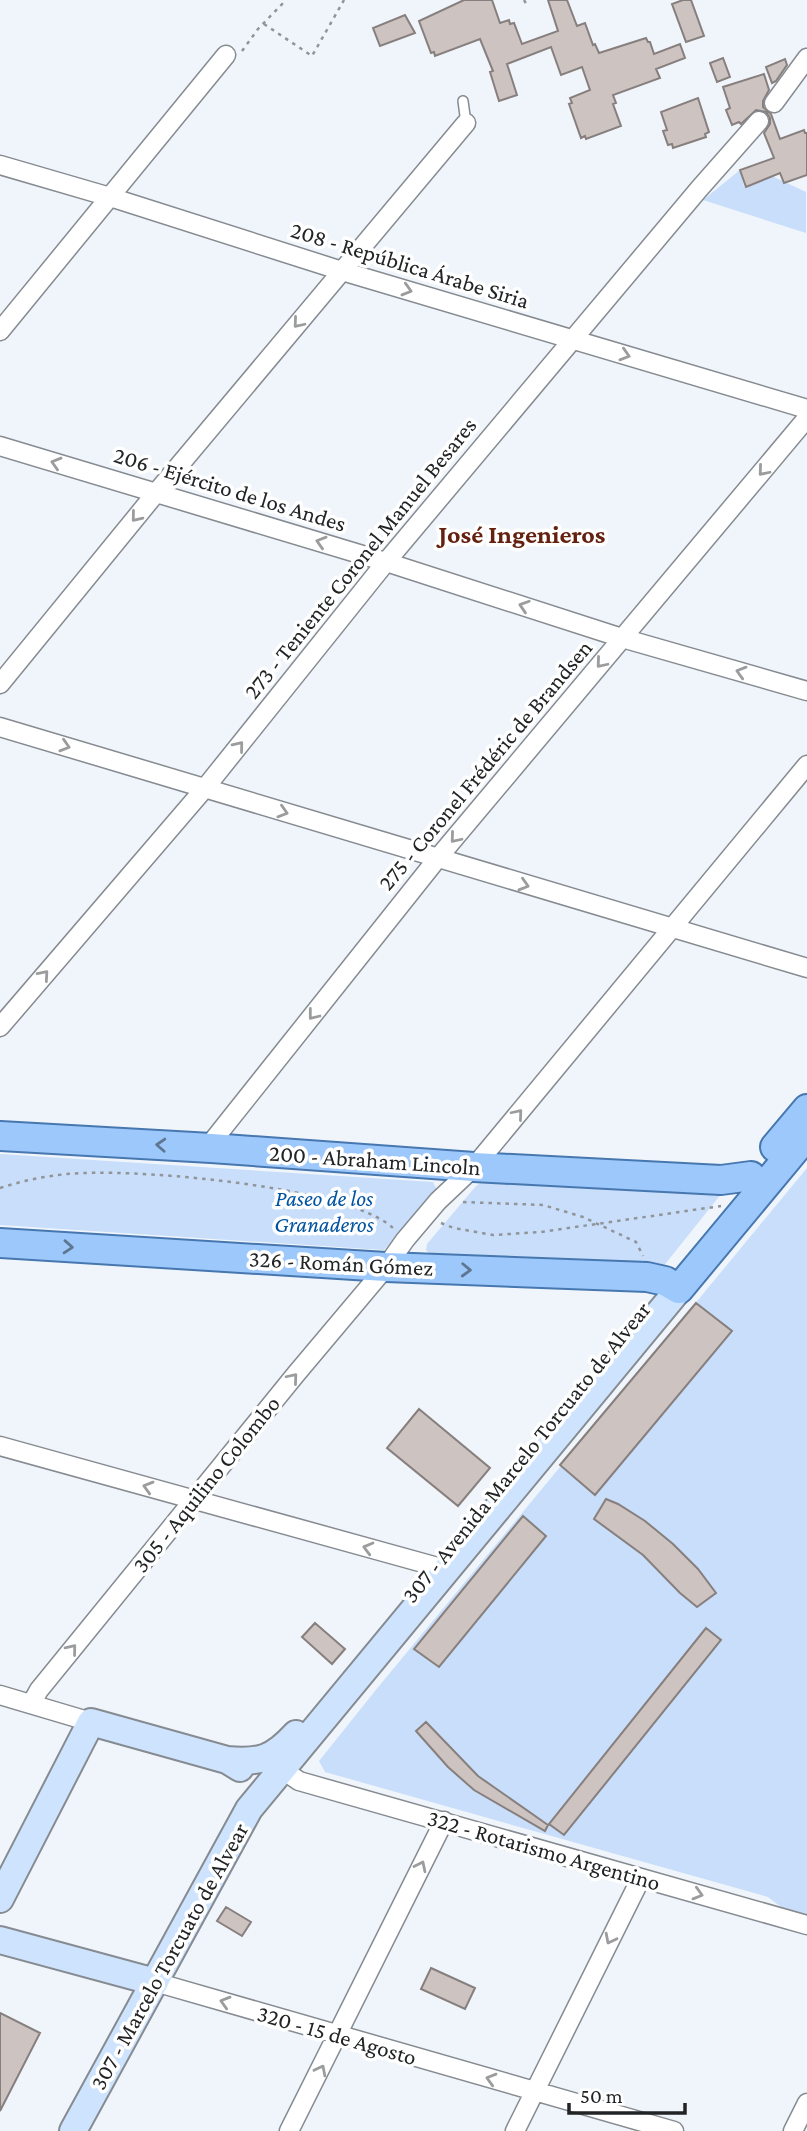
<svg xmlns="http://www.w3.org/2000/svg" width="807" height="2131" font-family="'Crimson Pro',serif">
<style>
.green{fill:#c8defa}
.building{fill:#cdc4c2;stroke:#877f7d;stroke-width:2}
.lines{fill:none;stroke-linecap:round;stroke-linejoin:round}
.lane-casing{stroke:#868b91;stroke-width:12}
.street-casing{stroke:#868b91;stroke-width:21}
.secondary-casing{stroke:#868b91;stroke-width:30}
.primary-casing{stroke:#4777af;stroke-width:32}
.path{stroke:#919599;stroke-width:2.5;stroke-dasharray:3.5 5;stroke-linecap:butt}
.lane{stroke:#fff;stroke-width:9}
.street{stroke:#fff;stroke-width:18}
.secondary{stroke:#cee4fe;stroke-width:26}
.primary{stroke:#9dc8fc;stroke-width:28}
.oneway{stroke:#9b9c9d}
.oneway2{stroke:#5f7690}
.labels{text-anchor:middle;stroke-width:7;stroke-linejoin:round;paint-order:stroke}
.street-label{font-size:23px;fill:#212325;stroke:#fff}
.park-label{font-size:23px;font-style:italic;fill:#0053a1;stroke:#fff}
.quarter-label{font-size:26px;font-weight:bold;fill:#632110;stroke:#fff}
</style>
<rect width="100%" height="100%" fill="#eff5fb"/>
<path class="green" d="M740 170 744 187 772 176 806 192V233L703 200Z
M0 1154 433 1182 438 1192 384 1250 0 1225Z
M807 1168V1914L781 1907 768 1897 325 1772 319 1761 375 1691Z
M484 1180 722 1193 662 1268 429 1253 426 1250 427 1244 476 1186Z"/>
<path class="building" d="M464 0H492L500 23 509 20 510 24 514 23 522 44 558 31 548 0H567L577 26 585 23 593 45 595 44 599 53 646 38 648 42H650L654 54 680 44 685 58 656 69 660 78 613 95 616 103 613 104 621 126 586 139 585 136 581 138 569 104 572 103 570 98 590 90 582 67 561 75 551 47 507 64 517 95 499 101 490 72 493 71 480 39 435 56 434 52 431 53 419 21Z
M683 0H691L704 36 686 42 672 4Z
M405 15 415 33 380 46 373 28Z
M723 58 730 77 717 82 710 63Z
M785 59 787 65 776 81 772 83 766 67Z
M764 74 769 90 763 101V107L771 114 780 139 804 130 805 133H807V175L784 183 780 173 746 187 740 170 774 158 764 133 770 124V118L766 112 756 110 741 124 739 122 732 125 726 110 730 108 723 87Z
M698 98 709 132 705 134 706 137 673 148 672 144 668 145 663 131 667 130 661 112Z
M696 1303 732 1331 595 1495 560 1465Z
M419 1409 490 1468 458 1506 387 1448Z
M606 1499 618 1504 645 1521 673 1544 698 1569 716 1593 697 1607 680 1593 643 1555 594 1519Z
M523 1516 546 1536 439 1667 414 1649Z
M315 1623 345 1649 332 1664 302 1637Z
M706 1628 721 1640 564 1835 549 1824Z
M426 1722 478 1776 548 1825 545 1831 474 1790 448 1767 416 1731Z
M226 1907 251 1922 242 1936 217 1921Z
M431 1968 475 1988 465 2009 421 1989Z
M0 2013 40 2033 0 2111Z"/>
<g class="lines">
<defs>
<path id="lane" d="M463 101 466 123"/>
<path id="street" d="M774 103 807 58
M0 165 110 197 342 271 807 409
M0 331 226 55
M0 446 386 562 622 638 807 691
M0 684 156 493 466 123
M0 727 807 968
M0 1027 205 788 386 562 699 189 759 121
M207 1148 437 859 807 418
M0 1446 434 1566
M0 1695 91 1722
M31 1704 39 1690 296 1374 386 1267 405 1240 438 1201 474 1167 807 765
M283 1770 299 1781 807 1925
M155 1982 674 2131
M289 2131 444 1821
M515 2131 641 1878
M793 2131 807 2103"/>
<path id="secondary" d="M227 1760C260 1763 273 1759 296 1734
M0 1899 91 1722 227 1760 240 1768
M0 1940 155 1982
M73 2131 249 1809 679 1289"/>
<path id="primary" d="M0 1136 211 1148 474 1167 721 1180 751 1176
M775 1147 807 1109
M0 1243 386 1267 647 1277 665 1281 679 1289 807 1135"/>
</defs>
<use href="#lane" class="lane-casing"/>
<use href="#street" class="street-casing"/>
<use href="#secondary" class="secondary-casing"/>
<use href="#primary" class="primary-casing"/>
<path class="path" d="M524 0 528 7
M264 24 312 56 344 0
M242 51 258 29 286 0
M0 1188C28 1179 55 1174 84 1173 148 1170 349 1187 393 1228
M463 1202 543 1205 583 1217 636 1242 643 1256
M441 1223 454 1228 493 1235 541 1232 721 1206"/>
<use href="#lane" class="lane"/>
<use href="#street" class="street"/>
<use href="#secondary" class="secondary"/>
<use href="#primary" class="primary"/>
</g>
<defs><path id="oneway-chevron" d="M-2-3.5L2.5 0L-2 3.5" fill="none" stroke-width="1.6" stroke-linecap="round" stroke-linejoin="round" transform="scale(1.75)"/></defs>
<g class="oneway">
<use href="#oneway-chevron" transform="translate(407 290) rotate(16)"/>
<use href="#oneway-chevron" transform="translate(298 323) rotate(130)"/>
<use href="#oneway-chevron" transform="translate(625 355) rotate(17)"/>
<use href="#oneway-chevron" transform="translate(56 463) rotate(-163)"/>
<use href="#oneway-chevron" transform="translate(763 471) rotate(130)"/>
<use href="#oneway-chevron" transform="translate(136 517) rotate(129)"/>
<use href="#oneway-chevron" transform="translate(321 542) rotate(-163)"/>
<use href="#oneway-chevron" transform="translate(524 606) rotate(-162)"/>
<use href="#oneway-chevron" transform="translate(601 663) rotate(130)"/>
<use href="#oneway-chevron" transform="translate(741 672) rotate(-164)"/>
<use href="#oneway-chevron" transform="translate(65 746) rotate(17)"/>
<use href="#oneway-chevron" transform="translate(239 746) rotate(-51)"/>
<use href="#oneway-chevron" transform="translate(283 812) rotate(17)"/>
<use href="#oneway-chevron" transform="translate(455 838) rotate(130)"/>
<use href="#oneway-chevron" transform="translate(524 885) rotate(17)"/>
<use href="#oneway-chevron" transform="translate(44 975) rotate(-49)"/>
<use href="#oneway-chevron" transform="translate(313 1015) rotate(128)"/>
<use href="#oneway-chevron" transform="translate(518 1114) rotate(-50)"/>
<use href="#oneway-chevron" transform="translate(293 1378) rotate(-50)"/>
<use href="#oneway-chevron" transform="translate(148 1487) rotate(-164)"/>
<use href="#oneway-chevron" transform="translate(368 1548) rotate(-165)"/>
<use href="#oneway-chevron" transform="translate(72 1649) rotate(-51)"/>
<use href="#oneway-chevron" transform="translate(421 1866) rotate(-64)"/>
<use href="#oneway-chevron" transform="translate(698 1894) rotate(16)"/>
<use href="#oneway-chevron" transform="translate(610 1939) rotate(117)"/>
<use href="#oneway-chevron" transform="translate(225 2002) rotate(-164)"/>
<use href="#oneway-chevron" transform="translate(321 2070) rotate(-63)"/>
<use href="#oneway-chevron" transform="translate(491 2079) rotate(-164)"/>
</g>
<g class="oneway2">
<use href="#oneway-chevron" transform="translate(161 1145) rotate(-177)"/>
<use href="#oneway-chevron" transform="translate(68 1247) rotate(4)"/>
<use href="#oneway-chevron" transform="translate(466 1270) rotate(2)"/>
</g>
<g class="labels">
<g class="street-label">
<text transform="translate(410 265) rotate(17)" y="8">208 - República Árabe Siria</text>
<text transform="translate(230 489) rotate(17)" y="8">206 - Ejército de los Andes</text>
<text transform="translate(360 558) rotate(-51)" y="8">273 - Teniente Coronel Manuel Besares</text>
<text transform="translate(485 765) rotate(-50)" y="8">275 - Coronel Frédéric de Brandsen</text>
<text transform="translate(375 1160) rotate(4)" y="8">200 - Abraham Lincoln</text>
<text transform="translate(341 1263) rotate(3)" y="8">326 - Román Gómez</text>
<text transform="translate(526 1452) rotate(-51)" y="8">307 - Avenida Marcelo Torcuato de Alvear</text>
<text transform="translate(206 1484) rotate(-51)" y="8">305 - Aquilino Colombo</text>
<text transform="translate(544 1850) rotate(16)" y="8">322 - Rotarismo Argentino</text>
<text transform="translate(169 1956) rotate(-61)" y="8">307 - Marcelo Torcuato de Alvear</text>
<text transform="translate(337 2035) rotate(16)" y="8">320 - 15 de Agosto</text>
</g>
<g class="park-label">
<text x="324" y="1206">Paseo de los<tspan x="324" dy="26">Granaderos</tspan></text>
</g>
<g class="quarter-label">
<text x="522" y="543">José Ingenieros</text>
</g>
</g>
<path d="M569 2103v10h116v-10" fill="none" stroke="#212325" stroke-width="3.5"/>
<text x="580" y="2103" font-size="21" fill="#212325" stroke="#ffffff" stroke-width="5" paint-order="stroke">50 m</text>
</svg>
